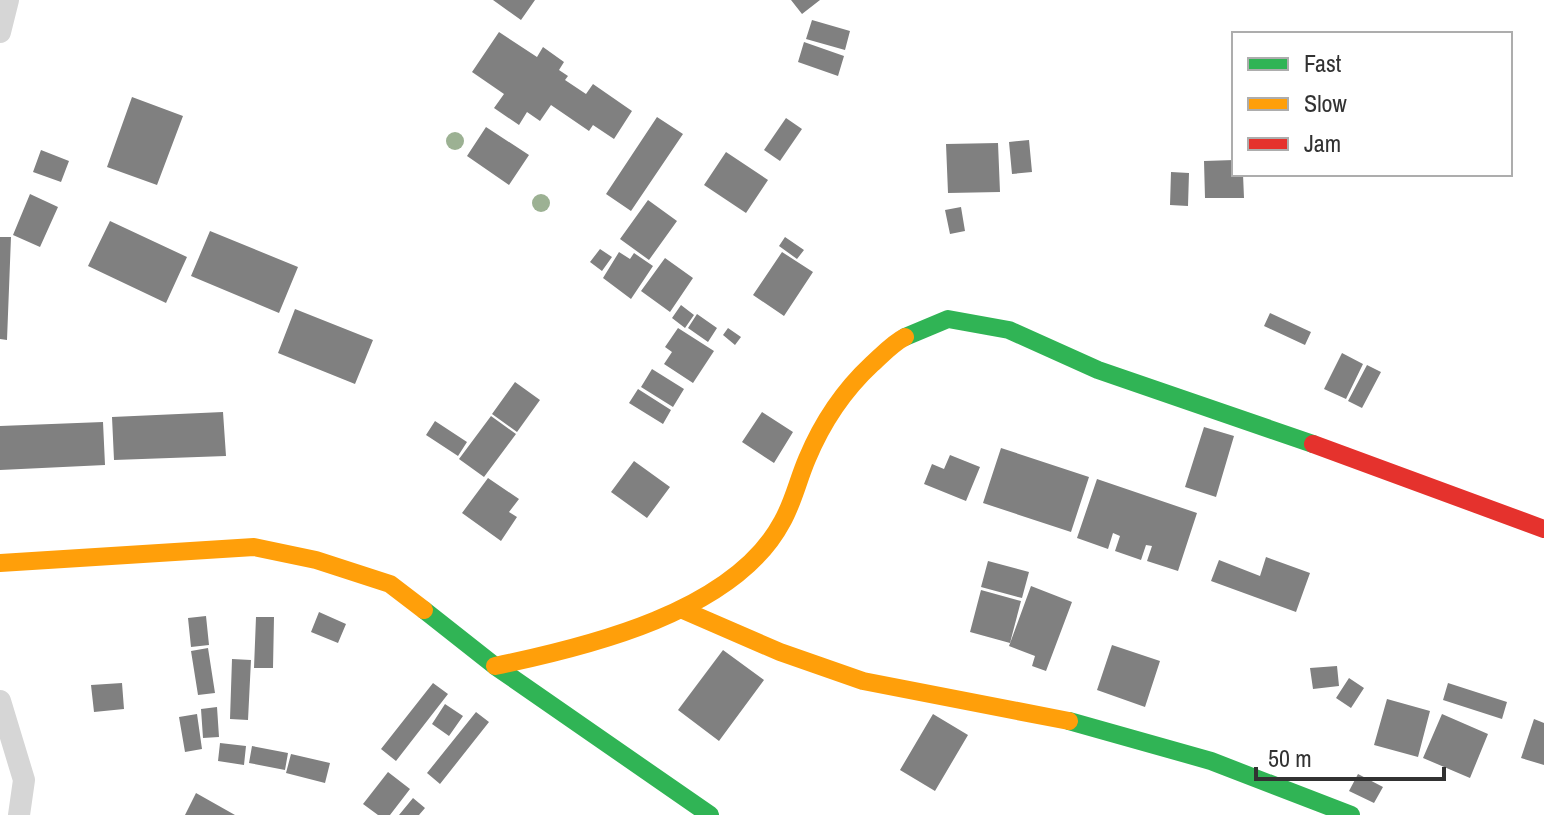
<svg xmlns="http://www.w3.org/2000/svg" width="1544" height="815" font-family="'Archivo Narrow',sans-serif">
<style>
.building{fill:#808080}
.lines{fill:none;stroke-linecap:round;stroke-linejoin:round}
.street{stroke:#d6d6d6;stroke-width:22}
.fast{stroke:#30b455;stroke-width:18}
.slow{stroke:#ff9f0a;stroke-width:18}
.jam{stroke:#e5322d;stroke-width:18}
.tree{fill:#9cb193}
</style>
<rect width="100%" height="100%" fill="#fff"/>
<path class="building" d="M493 0H535L521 20Z
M791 0H820L802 14Z
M812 20 850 31 845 50 806 39Z
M499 32 537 57 543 47 564 62 559 70 568 76 565 80 586 94 593 84 632 111 614 139 593 125 589 131 551 105 540 121 527 112 519 125 494 108 504 94 472 72Z
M804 42 844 56 838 76 798 62Z
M132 97 183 116 157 185 107 167Z
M657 117 683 134 631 211 606 194Z
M786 118 802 129 780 161 764 150Z
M486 127 529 155 509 185 467 156Z
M1029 140 1032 172 1012 174 1009 142Z
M998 143 1000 192 948 193 946 144Z
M41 150 69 161 61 182 33 172Z
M726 152 768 180 746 213 704 185Z
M1234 160V174H1243L1244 198H1205L1204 161Z
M1171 172 1189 173 1188 206 1170 205Z
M30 194 58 207 40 247 13 235Z
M648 200 677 221 649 260 620 239Z
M961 207 965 231 950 234 945 210Z
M110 221 187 257 166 303 88 266Z
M210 231 298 267 279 313 191 276Z
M0 237H11L7 340 0 339Z
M785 237 804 250 797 259 779 246Z
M600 249 612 257 602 271 590 262Z
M619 252 630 259 634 253 653 266 631 299 603 278Z
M782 252 813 272 784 316 753 295Z
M665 258 693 278 670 312 641 291Z
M681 305 694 315 685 328 672 318Z
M295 309 373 340 355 384 278 353Z
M1270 313 1311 332 1305 345 1264 326Z
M697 314 717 328 708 342 688 328Z
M678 328 714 351 693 383 664 364 672 352 665 347Z
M728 328 741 337 735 345 723 335Z
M1342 353 1363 364 1346 399 1324 389Z
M1367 365 1381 372 1362 408 1348 401Z
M652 369 684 389 673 407 641 387Z
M515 382 540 400 517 432 492 414Z
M638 389 671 410 663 424 629 403Z
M223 412 226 456 114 460 112 417Z
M762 412 793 432 774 463 742 442Z
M491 416 516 434 484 477 459 459Z
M435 421 467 442 458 456 426 435Z
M103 422 105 465 0 470V426Z
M1204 427 1234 436 1216 497 1185 487Z
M1001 448 1089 477 1071 532 983 503Z
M950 455 980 467 966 501 924 484 932 464 944 469Z
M634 461 670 487 647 518 611 492Z
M488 478 519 499 509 512 517 517 501 541 462 513Z
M1097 479 1197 513 1178 571 1147 561 1152 546 1146 545 1141 560 1115 551 1120 536 1113 533 1108 549 1077 538Z
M1266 557 1310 573 1296 612 1211 581 1219 560 1260 576Z
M988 561 1029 572 1022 598 981 587Z
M1031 586 1072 602 1046 671 1032 666 1035 656 1009 646Z
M981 590 1021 601 1010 643 970 632Z
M319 612 346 624 338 643 311 632Z
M206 616 209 645 191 647 188 618Z
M256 617H274L273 668H254Z
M1112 645 1160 661 1145 707 1097 690Z
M208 648 215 693 198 695 191 651Z
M723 650 764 680 719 741 678 710Z
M232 659 251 660 248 720 230 719Z
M1337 666 1339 686 1313 689 1310 668Z
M1349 678 1364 688 1351 708 1336 698Z
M122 683 124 709 94 712 91 685Z
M433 683 448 694 396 761 381 749Z
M1448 683 1507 702 1502 719 1443 700Z
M1387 699 1430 711 1418 757 1374 745Z
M445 704 463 716 449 736 432 724Z
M217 707 219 737 203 738 201 709Z
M476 712 489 722 440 784 427 773Z
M197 714 202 749 185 752 179 717Z
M933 714 968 735 935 791 900 770Z
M1442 714 1488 734 1470 778 1423 758Z
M1534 719 1544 723V765L1521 758Z
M220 743 246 746 244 765 218 761Z
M252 746 288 753 285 770 249 763Z
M291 754 330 763 325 783 286 773Z
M388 772 410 789 390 815H378L363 804Z
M1358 774 1383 787 1374 803 1349 791Z
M196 793 235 815H185Z
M413 798 425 808 419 815H399Z"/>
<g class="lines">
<path class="street" d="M0 32 8 0
M0 701 24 780 19 815"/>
<path class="fast" d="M905 337 948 319 1009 330 1098 370 1313 444
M424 610 495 666 710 815
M1069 721 1211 761 1351 815"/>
<path class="slow" d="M0 563 254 547 316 560 390 584 424 610
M683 610 780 652 863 681 1069 721
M495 666C587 647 734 612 782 522 793 503 798 480 807 459 822 423 843 391 872 364 882 355 893 343 905 337"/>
<path class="jam" d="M1313 444 1544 529"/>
</g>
<g class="tree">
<circle cx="455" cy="141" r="9"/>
<circle cx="541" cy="203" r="9"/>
</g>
<rect x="1232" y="32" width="280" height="144" fill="#ffffff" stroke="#adadad" stroke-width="2"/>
<rect x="1248" y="58" width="40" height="12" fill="#30b455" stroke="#adadad" stroke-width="2"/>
<text x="1304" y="72" font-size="24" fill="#323232">Fast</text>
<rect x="1248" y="98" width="40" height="12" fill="#ff9f0a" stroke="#adadad" stroke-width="2"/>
<text x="1304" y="112" font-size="24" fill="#323232">Slow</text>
<rect x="1248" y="138" width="40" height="12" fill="#e5322d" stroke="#adadad" stroke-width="2"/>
<text x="1304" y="152" font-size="24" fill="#323232">Jam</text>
<path d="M1256 767v12h188v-12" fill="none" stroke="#323232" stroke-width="4"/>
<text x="1268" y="767" font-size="24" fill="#323232" stroke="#ffffff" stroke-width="6" paint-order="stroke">50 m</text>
</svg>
